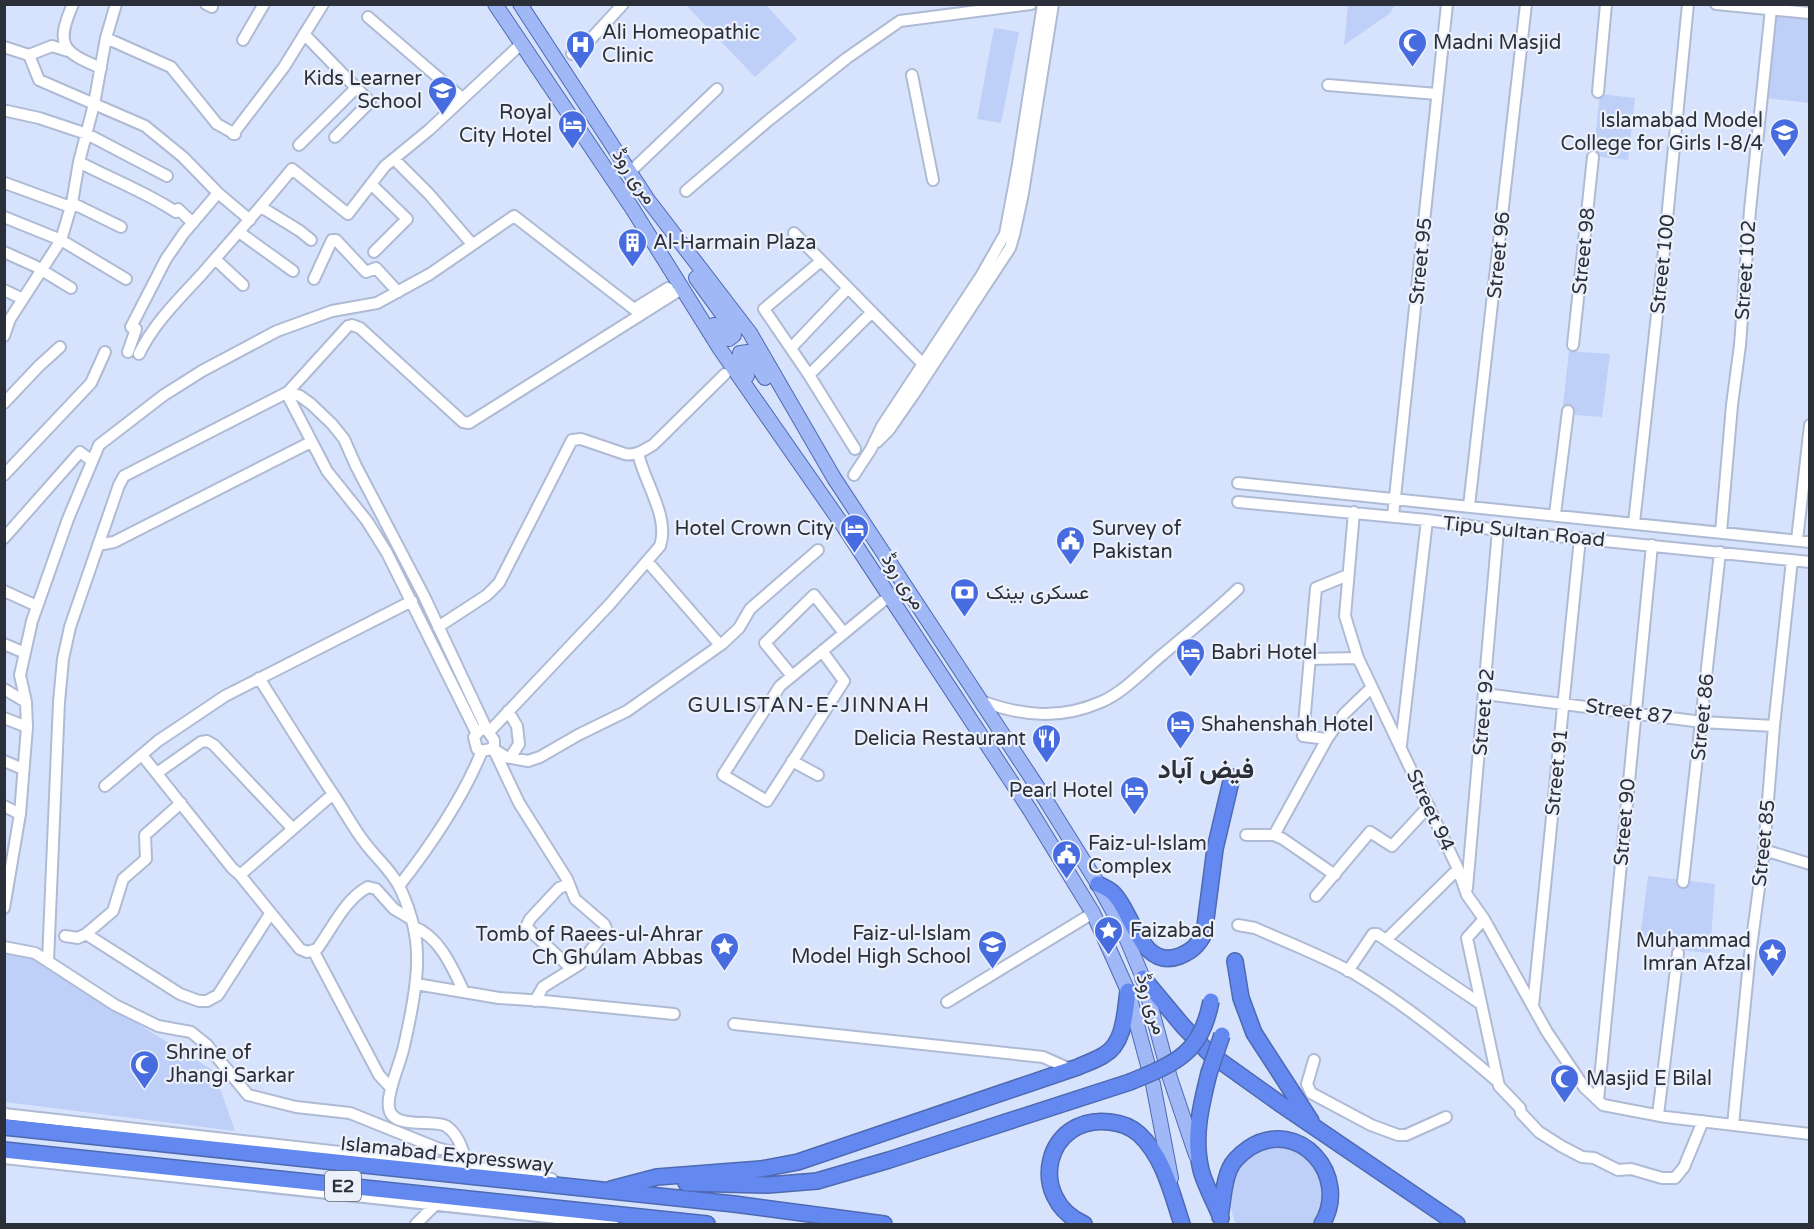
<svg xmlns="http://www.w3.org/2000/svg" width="1814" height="1229" font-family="'Varela Round',Vazirmatn,sans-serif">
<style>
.green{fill:#becff8}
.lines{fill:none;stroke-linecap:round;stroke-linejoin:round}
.minor-casing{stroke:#afbbd4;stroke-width:14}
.major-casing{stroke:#4f6ab1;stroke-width:16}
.highway-casing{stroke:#4f6ab1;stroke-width:18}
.minor{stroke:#fff;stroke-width:10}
.major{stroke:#a1b8f7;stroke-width:14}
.highway{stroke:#6389f1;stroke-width:15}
.highway-bridge-casing{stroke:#4f6ab1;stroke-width:18;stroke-linecap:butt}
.highway-bridge{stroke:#6389f1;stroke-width:15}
.labels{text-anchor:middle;stroke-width:4.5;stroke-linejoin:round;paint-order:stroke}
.shield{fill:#ebf0fb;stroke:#646973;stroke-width:1.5}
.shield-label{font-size:18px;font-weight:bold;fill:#2a2f39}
.poi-label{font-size:20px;fill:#2a2f39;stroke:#ebf0fb;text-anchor:start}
.street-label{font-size:20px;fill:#2a2f39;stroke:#ebf0fb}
.neighbourhood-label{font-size:21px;letter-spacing:1.5px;fill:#2a2f39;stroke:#ebf0fb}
.district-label{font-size:26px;font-weight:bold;fill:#2a2f39;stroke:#ebf0fb}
</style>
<rect width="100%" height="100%" fill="#d7e3fd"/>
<path class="green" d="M686 5H766L797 39 755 77Z
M1348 5V4L1395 5 1389 14 1344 45Z
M1775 15 1809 19V103L1766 98Z
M994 28 1019 32 1001 123 977 119Z
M1600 94 1635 98 1628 160 1593 156Z
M1569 351 1610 354 1602 417 1562 414Z
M1648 876 1715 884 1710 953 1639 946Z
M5 949H17L214 1071 235 1131 5 1102Z
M1263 1146 1294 1147 1319 1165 1327 1196 1316 1224H1236C1229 1210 1227 1182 1236 1167 1242 1159 1255 1152 1263 1146Z"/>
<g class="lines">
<defs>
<path id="minor" d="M73 4C55 45 62 52 101 68
M206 4 212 7
M1716 4 1810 13
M368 17 462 98
M304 34 370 102 335 137
M106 38 171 67 217 124 235 134
M243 40 264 4
M4 47 29 55 52 46 68 51
M572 54 589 41 623 4
M29 55 39 80 145 126 183 157 218 193 184 233 166 259 131 327 136 329 128 352
M912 75 933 180
M1328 85 1437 94
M1598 92 1606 4
M7 111 39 118 87 134 167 176
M233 134 284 67 323 4
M299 145 356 88
M394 159 429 194 472 244
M79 162C111 179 146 192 176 212L178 209 193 223
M630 172 717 89
M5 183 65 205 72 203 121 227
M371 184 407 219 374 252
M686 191 769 120 847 58 900 21 1031 4
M218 193 250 220
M261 207 300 231 311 240
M4 217 61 240 126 279
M239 232 293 271
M794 233 922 363
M4 252 35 266 71 288
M215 259 243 285
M821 261 764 309 809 375 855 449
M314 279 332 240H336L366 272 376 268 398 292
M4 290 23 299
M4 336 10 319 61 240 72 203 79 162 94 104 106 38 116 4
M1573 345 1593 157
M791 348 848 288
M139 354C154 323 179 299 202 274 232 239 263 205 292 169L348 214 385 166 429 130 521 44
M809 375 872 312
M288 392 300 396 311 404 332 424 344 439 356 466 424 596 487 730
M288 392 289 398 327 471 367 521 387 553 476 732
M4 403 39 366 60 347
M877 442 889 430 914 394 1010 248 1014 235 1023 193 1053 4
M4 475 91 383 105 352
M854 475 871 449 882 426 981 276 1005 234 1017 170 1043 4
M1238 483 1810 542
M1238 502 1427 520 1498 530 1810 562
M1469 506 1526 4
M1354 512 1345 616 1358 658 1458 869 1467 895 1484 919 1547 1032 1584 1087 1603 1105 1666 1117 1810 1134
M1555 514 1568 411
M1393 516 1447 4
M1634 523 1663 260 1688 4
M1721 532 1732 405 1740 345 1750 210 1771 9
M4 538 80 452 92 461
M1797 540 1810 425
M98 545 114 542 311 442
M647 561 720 645
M4 591 37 606
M438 627 487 595 499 583 572 440 581 439 625 454C636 456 644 450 653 445L725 374
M4 644 25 653
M822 651 844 681 767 801 723 775 780 686 883 601 890 597
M1310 659 1358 658
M792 676 765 643 814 595 844 633
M259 678C284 718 309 758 335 797 345 812 354 829 365 843 377 859 393 872 401 890 410 910 417 934 417 956 418 983 410 1020 404 1046 401 1062 386 1093 389 1108 392 1130 434 1119 446 1126 458 1134 462 1148 466 1160
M4 689 26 702
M1485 694 1702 722 1774 726
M981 701C1022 716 1060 720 1101 702 1124 692 1144 670 1162 655 1188 633 1214 612 1238 589
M508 711 517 726 519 744 510 758
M4 718 27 727
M481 729 487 730 494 740V747C488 751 483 751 477 749L474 737Z
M489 732 610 604 660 546C670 517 644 482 638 453
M1327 739 1303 736 1316 588 1348 575
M1401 745 1427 520
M492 748 506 757 528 761 540 757 578 735 627 711 722 644 739 628 750 609 818 550
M493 748 519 803 567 879 575 899 604 924 606 928 604 933 580 964 543 987 535 1001
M142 755 232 868 240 875
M4 761 23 769
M792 761 818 775
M157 773 201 742 207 741 214 745 292 828
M105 786 158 741 225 696 412 601
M333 794 240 875 300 949 307 952 317 949C332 929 345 899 368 887L376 889 394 909 411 919
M4 806 20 814
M1246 835H1274L1283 839 1335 875
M1274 835 1327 739 1344 714 1372 687
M1764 850 1810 864
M1683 882 1720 552
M569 884 559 888 530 919 526 927 572 969
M399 886C432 844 462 800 482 751
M1467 888 1498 530
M1316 896 1370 832 1392 846 1429 806
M4 908 20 814 27 727 26 702 20 675 32 621 68 519 99 445 164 395 202 371 277 331 332 311 377 303 430 274 514 216 634 309 668 288
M1484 919 1467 938 1499 1086 1520 1108 1521 1113 1539 1132 1561 1146 1582 1157 1594 1158 1618 1170 1631 1169 1662 1178H1675L1684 1167 1703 1121
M1238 925 1255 928C1288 943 1323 956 1355 974 1406 1005 1452 1042 1497 1081
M414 927C440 937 453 969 464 992
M86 934 180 994 199 1001H207L218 995 270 914
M65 936 78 938 86 934 113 911 123 879 146 859 145 835 181 803
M1387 939 1458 869
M4 947 35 953 115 1005 158 1026 191 1032 207 1045 248 1095 296 1107 350 1113 437 1148 457 1153 466 1160
M314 952 379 1075 391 1088
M48 961 59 702 63 659 70 627 119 485 124 476 288 392 348 326 352 325 360 328 463 422 469 423 683 288
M1348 971 1373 934H1377L1481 1004
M416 984 499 998 544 1001 674 1014
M947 1002 1093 913
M1533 1006 1580 538
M734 1024 1043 1057 1070 1069
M1314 1060 1307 1084 1311 1093 1371 1125 1398 1135H1406L1446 1117
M1598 1100 1652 545
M4 1114 420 1161 533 1174 552 1179
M1658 1115 1678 953
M1733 1125 1749 962 1764 850 1774 726 1792 560
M4 1158 613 1224
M416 1224 436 1204"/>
<path id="major" d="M495 4 632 208 720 349 844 527 1030 810 1093 913 1128 991 1153 1084 1171 1178
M520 4 648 200 750 333 834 478 1040 791 1098 884 1122 928 1143 978 1170 1078 1196 1155
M696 278 733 329 734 335 729 339 723 338 714 325
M747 376 739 361 740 353 748 352 765 378"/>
<path id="highway" d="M1098 884C1103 887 1110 889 1114 894 1133 913 1141 971 1180 956 1192 951 1198 945 1204 934L1215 849 1232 777
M1235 961 1241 998 1254 1033 1311 1121
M1143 978 1183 1026 1209 1053 1279 1103 1457 1224
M1209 1073C1201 1105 1193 1137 1201 1170 1205 1186 1215 1202 1221 1218
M4 1127 734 1204 884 1224
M4 1150 707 1224
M686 1183 768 1185 817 1181 889 1160 1130 1082
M611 1189 657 1177 761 1169 798 1162 1078 1067C1087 1063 1096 1060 1104 1055 1125 1043 1125 1012 1128 991
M1220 1217C1223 1201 1223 1182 1230 1168 1234 1159 1242 1153 1249 1148 1299 1116 1351 1176 1322 1224
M1084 1224C1026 1198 1045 1114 1110 1122 1120 1123 1131 1127 1139 1134 1164 1157 1172 1194 1182 1224"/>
</defs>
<use href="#minor" class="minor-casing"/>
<use href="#major" class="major-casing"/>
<use href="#highway" class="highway-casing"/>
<use href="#minor" class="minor"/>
<use href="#major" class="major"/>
<use href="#highway" class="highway"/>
<defs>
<path id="highway-bridge" d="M1209 1073 1222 1035
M1130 1082C1176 1063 1201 1054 1211 1001"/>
</defs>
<use href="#highway-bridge" class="highway-bridge-casing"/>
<use href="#highway-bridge" class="highway-bridge"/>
</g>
<defs>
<symbol id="mosque-pin" viewBox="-11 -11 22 30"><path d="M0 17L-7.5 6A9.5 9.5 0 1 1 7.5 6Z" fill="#466cdf" stroke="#ebf0fb"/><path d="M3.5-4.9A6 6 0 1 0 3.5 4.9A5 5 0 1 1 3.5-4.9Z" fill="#fff"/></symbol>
<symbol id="hospital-pin" viewBox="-11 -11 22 30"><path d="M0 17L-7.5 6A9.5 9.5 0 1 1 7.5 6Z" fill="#466cdf" stroke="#ebf0fb"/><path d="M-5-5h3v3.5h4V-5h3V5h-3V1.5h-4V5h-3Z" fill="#fff"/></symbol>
<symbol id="school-pin" viewBox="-11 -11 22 30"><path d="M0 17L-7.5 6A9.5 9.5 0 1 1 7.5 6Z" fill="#466cdf" stroke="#ebf0fb"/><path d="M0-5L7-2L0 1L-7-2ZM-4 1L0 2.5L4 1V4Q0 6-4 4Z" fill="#fff"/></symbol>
<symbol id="hotel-pin" viewBox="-11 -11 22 30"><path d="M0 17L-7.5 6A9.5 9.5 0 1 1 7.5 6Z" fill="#466cdf" stroke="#ebf0fb"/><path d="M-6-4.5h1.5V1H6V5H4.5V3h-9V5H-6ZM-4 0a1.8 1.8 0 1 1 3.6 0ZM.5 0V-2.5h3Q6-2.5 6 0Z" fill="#fff"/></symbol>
<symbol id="university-pin" viewBox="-11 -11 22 30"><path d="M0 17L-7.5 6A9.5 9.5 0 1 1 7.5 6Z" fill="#466cdf" stroke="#ebf0fb"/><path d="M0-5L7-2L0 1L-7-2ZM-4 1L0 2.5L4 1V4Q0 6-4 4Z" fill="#fff"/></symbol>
<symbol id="building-pin" viewBox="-11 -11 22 30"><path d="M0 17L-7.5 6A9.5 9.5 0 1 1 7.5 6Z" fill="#466cdf" stroke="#ebf0fb"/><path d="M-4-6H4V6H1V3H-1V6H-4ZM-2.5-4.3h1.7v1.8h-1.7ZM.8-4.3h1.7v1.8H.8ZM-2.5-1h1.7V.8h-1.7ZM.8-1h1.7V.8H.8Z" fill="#fff"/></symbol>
<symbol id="civic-pin" viewBox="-11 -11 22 30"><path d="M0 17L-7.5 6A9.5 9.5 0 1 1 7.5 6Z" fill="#466cdf" stroke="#ebf0fb"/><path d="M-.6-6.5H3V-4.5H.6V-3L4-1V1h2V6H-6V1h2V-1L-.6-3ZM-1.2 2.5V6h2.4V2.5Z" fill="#fff"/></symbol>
<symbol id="bank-pin" viewBox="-11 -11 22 30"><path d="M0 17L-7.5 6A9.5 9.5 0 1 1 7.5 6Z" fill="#466cdf" stroke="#ebf0fb"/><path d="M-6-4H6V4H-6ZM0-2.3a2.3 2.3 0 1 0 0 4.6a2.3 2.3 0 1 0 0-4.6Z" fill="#fff"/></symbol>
<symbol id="restaurant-pin" viewBox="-11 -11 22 30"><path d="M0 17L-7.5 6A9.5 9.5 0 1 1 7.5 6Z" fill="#466cdf" stroke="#ebf0fb"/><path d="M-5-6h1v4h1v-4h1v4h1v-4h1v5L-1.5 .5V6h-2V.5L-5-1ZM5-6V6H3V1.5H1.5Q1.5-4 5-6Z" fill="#fff"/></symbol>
<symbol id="sight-pin" viewBox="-11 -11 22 30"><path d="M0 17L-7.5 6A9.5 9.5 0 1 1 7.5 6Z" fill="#466cdf" stroke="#ebf0fb"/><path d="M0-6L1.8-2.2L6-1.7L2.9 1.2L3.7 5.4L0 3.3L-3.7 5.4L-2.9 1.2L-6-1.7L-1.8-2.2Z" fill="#fff"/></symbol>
</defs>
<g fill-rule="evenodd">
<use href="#mosque-pin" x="1396" y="26" width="33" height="45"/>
<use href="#hospital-pin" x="564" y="28" width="33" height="45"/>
<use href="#school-pin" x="426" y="74" width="33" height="45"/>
<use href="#hotel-pin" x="556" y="108" width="33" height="45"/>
<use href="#university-pin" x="1768" y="116" width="33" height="45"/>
<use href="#building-pin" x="616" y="226" width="33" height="45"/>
<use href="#hotel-pin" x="838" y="512" width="33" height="45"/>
<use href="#civic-pin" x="1054" y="524" width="33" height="45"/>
<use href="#bank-pin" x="948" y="576" width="33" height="45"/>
<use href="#hotel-pin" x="1174" y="636" width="33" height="45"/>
<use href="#hotel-pin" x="1164" y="708" width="33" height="45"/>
<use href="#restaurant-pin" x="1030" y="722" width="33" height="45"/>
<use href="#hotel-pin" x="1118" y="774" width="33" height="45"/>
<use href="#civic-pin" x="1050" y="838" width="33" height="45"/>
<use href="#sight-pin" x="1092" y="914" width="33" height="45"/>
<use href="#school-pin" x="976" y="928" width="33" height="45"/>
<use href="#sight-pin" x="708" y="930" width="33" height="45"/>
<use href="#sight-pin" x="1756" y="936" width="33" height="45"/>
<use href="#mosque-pin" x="128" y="1048" width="33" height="45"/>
<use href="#mosque-pin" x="1548" y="1062" width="33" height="45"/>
</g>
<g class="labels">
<rect class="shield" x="325" y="1171" width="36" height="30" rx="4.5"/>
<g class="shield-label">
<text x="343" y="1192">E2</text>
</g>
<g class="poi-label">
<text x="602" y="39">Ali Homeopathic<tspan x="602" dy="23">Clinic</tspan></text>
<text x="1433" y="49">Madni Masjid</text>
<text x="422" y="85" text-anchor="end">Kids Learner<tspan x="422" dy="23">School</tspan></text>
<text x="552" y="119" text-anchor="end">Royal<tspan x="552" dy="23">City Hotel</tspan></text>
<text x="1763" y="127" text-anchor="end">Islamabad Model<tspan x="1763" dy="23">College for Girls I-8/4</tspan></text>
<text x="653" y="249">Al-Harmain Plaza</text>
<text x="834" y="535" text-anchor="end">Hotel Crown City</text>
<text x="1092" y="535">Survey of<tspan x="1092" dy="23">Pakistan</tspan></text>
<text x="986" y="599">عسکری بینک</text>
<text x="1211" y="659">Babri Hotel</text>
<text x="1201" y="731">Shahenshah Hotel</text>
<text x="1026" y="745" text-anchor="end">Delicia Restaurant</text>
<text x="1113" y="797" text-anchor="end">Pearl Hotel</text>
<text x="1088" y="850">Faiz-ul-Islam<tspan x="1088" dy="23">Complex</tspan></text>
<text x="1130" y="937">Faizabad</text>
<text x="971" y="940" text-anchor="end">Faiz-ul-Islam<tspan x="971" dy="23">Model High School</tspan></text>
<text x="703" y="941" text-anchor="end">Tomb of Raees-ul-Ahrar<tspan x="703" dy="23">Ch Ghulam Abbas</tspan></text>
<text x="1751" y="947" text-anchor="end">Muhammad<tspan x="1751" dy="23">Imran Afzal</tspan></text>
<text x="166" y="1059">Shrine of<tspan x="166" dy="23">Jhangi Sarkar</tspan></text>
<text x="1586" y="1085">Masjid E Bilal</text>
</g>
<g class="street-label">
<text transform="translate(635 176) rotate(56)" y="7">مری روڈ</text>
<text transform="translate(1583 251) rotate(-84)" y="7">Street 98</text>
<text transform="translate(1498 255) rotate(-84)" y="7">Street 96</text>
<text transform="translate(1420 261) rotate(-84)" y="7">Street 95</text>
<text transform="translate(1662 264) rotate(-84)" y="7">Street 100</text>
<text transform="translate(1745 270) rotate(-86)" y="7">Street 102</text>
<text transform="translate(1524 531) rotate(6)" y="7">Tipu Sultan Road</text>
<text transform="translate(904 581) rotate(57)" y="7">مری روڈ</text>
<text transform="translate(1629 711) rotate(8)" y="7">Street 87</text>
<text transform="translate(1483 712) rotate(-85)" y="7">Street 92</text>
<text transform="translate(1702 717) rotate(-84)" y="7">Street 86</text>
<text transform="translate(1556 772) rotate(-84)" y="7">Street 91</text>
<text transform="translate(1431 810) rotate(65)" y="7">Street 94</text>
<text transform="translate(1624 822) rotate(-85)" y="7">Street 90</text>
<text transform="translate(1763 843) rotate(-84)" y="7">Street 85</text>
<text transform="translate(1152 1004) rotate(73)" y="7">مری روڈ</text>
<text transform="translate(447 1154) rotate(6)" y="7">Islamabad Expressway</text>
</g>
<g class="neighbourhood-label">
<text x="809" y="712">GULISTAN-E-JINNAH</text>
</g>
<g class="district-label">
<text x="1206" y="778">فیض آباد</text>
</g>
</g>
<rect width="1814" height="1229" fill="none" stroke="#2a2f39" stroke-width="12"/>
</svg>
